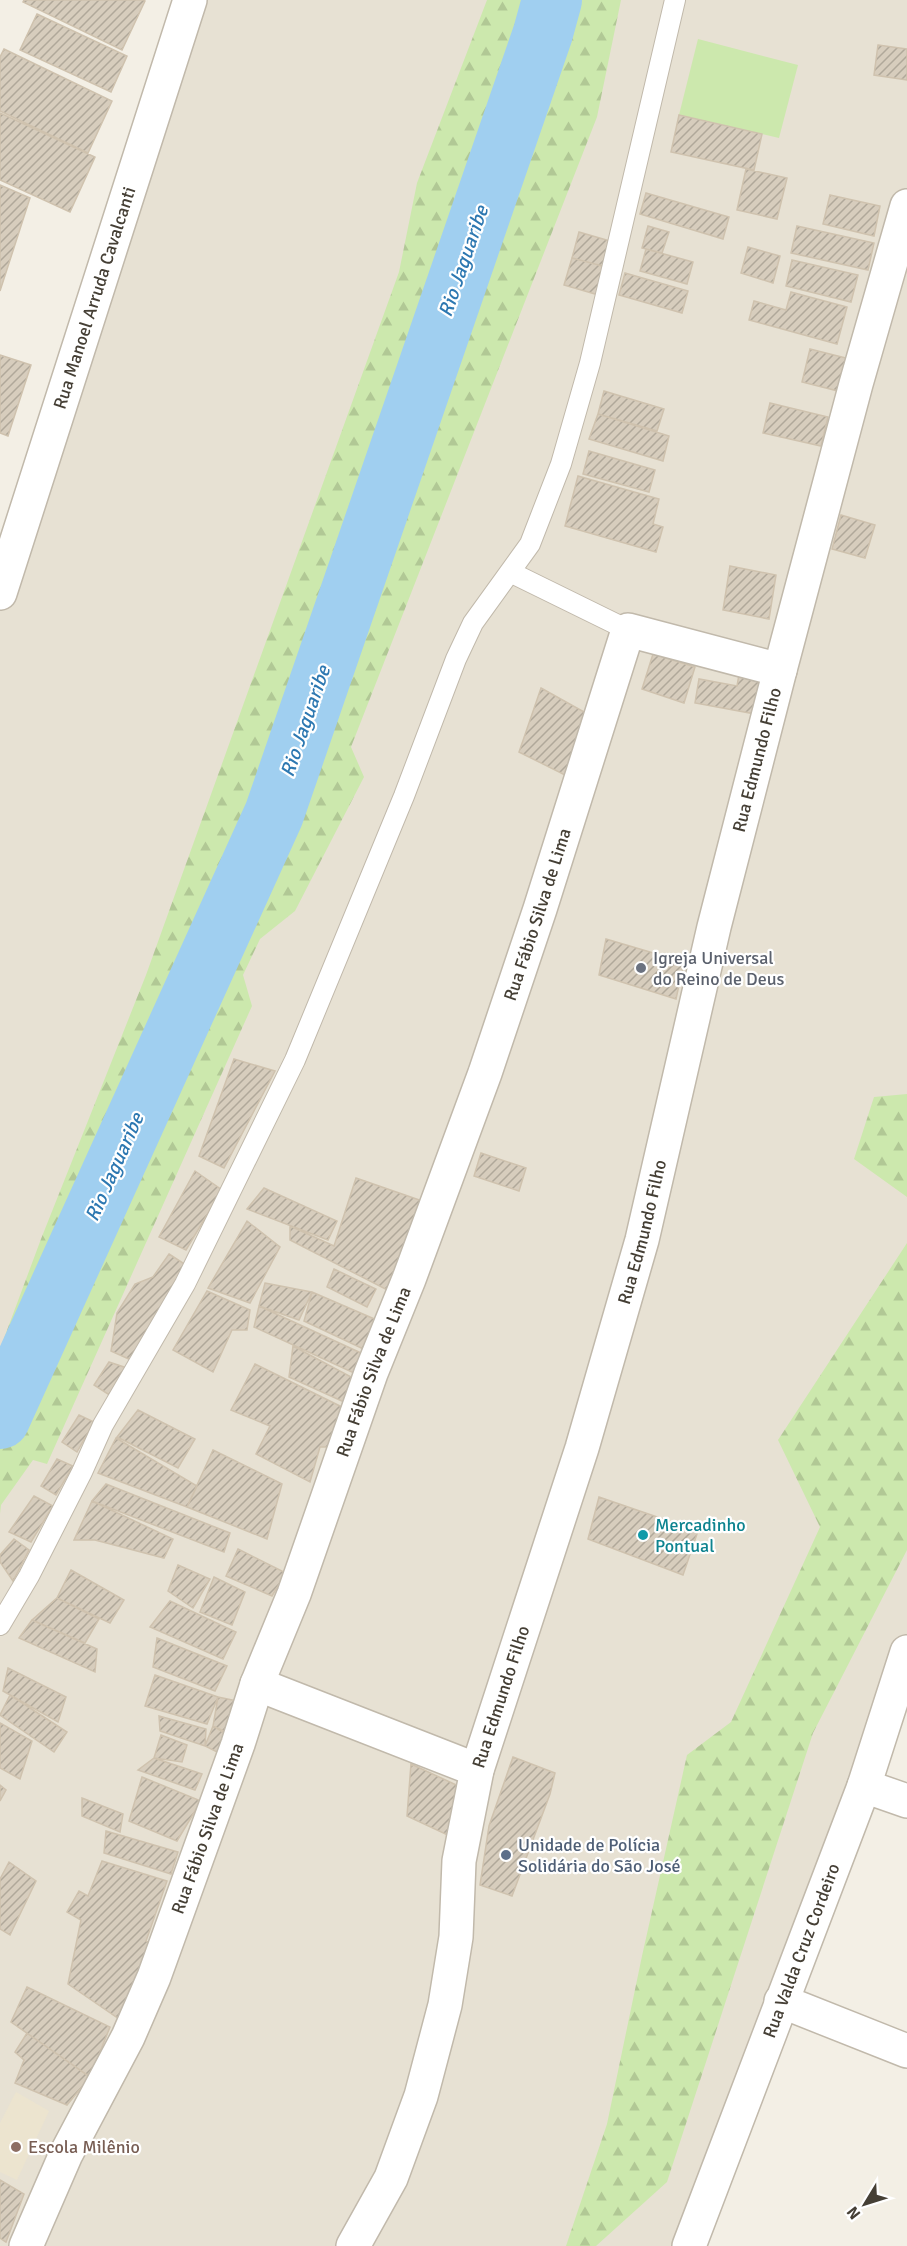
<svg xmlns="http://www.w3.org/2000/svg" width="907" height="2246" font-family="Signika,sans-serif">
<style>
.residential{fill:#e7e1d3}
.education{fill:#ece4cf}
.forest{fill:url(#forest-firs)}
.pitch{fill:#cce8ad}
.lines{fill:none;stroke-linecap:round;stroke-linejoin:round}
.river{stroke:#a0cff0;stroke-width:60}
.building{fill:url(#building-hatch);stroke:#cfc2ae;stroke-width:1.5}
.lane-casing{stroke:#c1b9ab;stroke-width:22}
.street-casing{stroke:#c1b9ab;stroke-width:36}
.lane{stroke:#fff;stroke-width:20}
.street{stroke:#fff;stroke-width:33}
.worship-dot{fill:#6b7280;stroke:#fff;stroke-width:2}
.culture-dot{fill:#0f9aa8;stroke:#fff;stroke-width:2}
.service-dot{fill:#5c6f8a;stroke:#fff;stroke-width:2}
.education-dot{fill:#8d6e63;stroke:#fff;stroke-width:2}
.labels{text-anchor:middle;stroke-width:4.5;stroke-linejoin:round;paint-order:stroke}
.street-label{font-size:18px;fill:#453f35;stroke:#fff}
.worship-label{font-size:18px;fill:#5b616d;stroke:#fff;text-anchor:start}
.culture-label{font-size:18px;fill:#0d838f;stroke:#fff;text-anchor:start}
.service-label{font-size:18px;fill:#4e5e75;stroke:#fff;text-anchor:start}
.education-label{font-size:18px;fill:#785e54;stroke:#fff;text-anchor:start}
.water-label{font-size:20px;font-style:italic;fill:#2d78b1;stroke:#fff}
</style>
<defs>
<pattern id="forest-firs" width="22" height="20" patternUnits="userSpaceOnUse" patternTransform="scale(1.5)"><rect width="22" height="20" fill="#cce8ad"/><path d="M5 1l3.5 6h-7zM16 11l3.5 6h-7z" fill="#b1c895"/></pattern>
<pattern id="building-hatch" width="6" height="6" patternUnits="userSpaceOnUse" patternTransform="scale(1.5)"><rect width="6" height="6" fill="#d7cdbd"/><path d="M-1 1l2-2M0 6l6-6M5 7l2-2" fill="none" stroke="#b0a89a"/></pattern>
</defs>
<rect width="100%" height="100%" fill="#f3efe5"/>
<path class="residential" d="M196 0H907V1669L689 2246H0V607Z"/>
<path class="education" d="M16 2092 49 2111 17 2180 0 2172V2123Z"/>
<path class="forest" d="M487 0H621L597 117 351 747 364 777 295 911 260 939 243 975 252 1006 47 1464 33 1460 1 1505 0 1514V1349L41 1239 146 975 399 272 417 183Z
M907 1094V1197L854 1159 874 1097Z
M907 1243V1550L813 1733 667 2182 596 2246H566L607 2124 642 1956 687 1755 731 1722 820 1527 778 1440Z"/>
<path class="pitch" d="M698 39 798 65 779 138 679 115Z"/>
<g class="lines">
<path class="river" d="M0 1419 274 814 543 33 552 0"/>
</g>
<path class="building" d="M24 0H144L145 1 122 50 23 2Z
M37 14 127 56 111 92 20 50Z
M878 45 907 49V80L874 75Z
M4 49 112 101 88 153 0 111V57Z
M0 113 95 157 70 212 0 180Z
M679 115 762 134 754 170 671 152Z
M746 169 787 178 777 219 737 210Z
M0 185 30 198 0 291Z
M646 193 729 217 723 239 640 214Z
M830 195 880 206 874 236 823 224Z
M648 226 669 232 662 253 642 248Z
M797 226 874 243 868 270 791 253Z
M579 232 617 243 610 268 572 258Z
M748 247 780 256 773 283 741 273Z
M646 249 693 262 687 284 640 271Z
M572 258 610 268 602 296 564 285Z
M792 260 858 275 851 302 786 286Z
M625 273 688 291 682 313 619 295Z
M791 292 847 307 837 344 749 320 754 301 786 310Z
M810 349 846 358 838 391 802 382Z
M0 355 31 365 8 436 0 433Z
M604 391 664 409 657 431 598 414Z
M770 403 828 417 821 446 763 433Z
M598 414 669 436 663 461 589 439Z
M589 451 655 470 649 492 583 474Z
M578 476 659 499 653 524 663 527 656 552 565 526Z
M841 515 875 525 865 558 832 549Z
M730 566 776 575 769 619 723 610Z
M653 654 695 667 684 703 642 689Z
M740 669 773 676 766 716 695 703 699 679 737 686Z
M541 688 595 718 565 775 519 752Z
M606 939 684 962 676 999 599 975Z
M234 1059 275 1071 224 1168 199 1156Z
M481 1153 526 1168 519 1191 474 1176Z
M195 1171 222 1190 186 1250 159 1237Z
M356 1178 428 1203 399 1296 290 1240V1226L334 1246Z
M264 1188 337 1221 328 1240 247 1209Z
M247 1221 280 1247 250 1303 208 1288Z
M169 1254 186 1265 131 1360 111 1351 117 1313 135 1284 153 1277Z
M334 1269 376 1289 367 1307 327 1287Z
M265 1283 312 1292 299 1320 259 1306Z
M207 1291 250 1310 247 1330H232L213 1372 173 1350Z
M312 1292 386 1324 374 1354 304 1321Z
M259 1306 374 1359 367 1379 254 1327Z
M293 1346 355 1379 344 1402 289 1377Z
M109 1362 130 1369 114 1398 94 1385Z
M255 1364 344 1408 332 1447H320L310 1482 256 1454 270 1426 231 1410Z
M138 1410 195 1439 178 1468 117 1437Z
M79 1415 94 1422 77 1452 62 1442Z
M116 1438 197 1486 187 1507 98 1473Z
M213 1450 282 1484 267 1539 187 1507Z
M57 1459 73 1466 56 1495 41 1486Z
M106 1484 230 1533 224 1552 92 1501Z
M34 1496 53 1506 31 1542 9 1532Z
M599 1497 698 1531 683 1575 588 1539Z
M92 1501 173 1539 164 1558 95 1540H74Z
M14 1539 29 1550 13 1581 0 1562V1555Z
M238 1549 286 1573 272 1596 226 1576Z
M178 1565 210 1579 193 1608 168 1591Z
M71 1570 124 1600 110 1623 57 1598Z
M214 1577 245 1592 232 1625 200 1612Z
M57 1598 99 1619 85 1643 32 1620Z
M170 1601 236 1632 223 1659 150 1627Z
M32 1620 97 1649 95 1672 19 1638Z
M157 1638 227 1666 215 1691 153 1667Z
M8 1668 66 1697 58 1722 3 1691Z
M155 1675 218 1697 207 1724 145 1706Z
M10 1695 67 1732 54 1752 0 1715Z
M218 1697 242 1702 230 1734 213 1726Z
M159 1716 206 1729 205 1746 160 1731Z
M0 1723 32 1741 20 1779 0 1768Z
M213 1726 233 1738 225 1756 205 1746Z
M161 1735 187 1745 182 1762 154 1758Z
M513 1757 555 1773 550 1794 512 1896 480 1885 489 1826Z
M154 1758 202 1774 195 1790 138 1770Z
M411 1764 465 1789 454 1838 407 1816Z
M142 1777 201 1801 177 1841 129 1821Z
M0 1785 6 1790 0 1801Z
M82 1798 123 1814 120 1832 82 1816Z
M106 1831 178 1852 171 1874 104 1853Z
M102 1861 167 1881 146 1941 158 1946 128 2025 68 1984 81 1920 67 1912 79 1891 88 1896Z
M9 1862 36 1881 10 1935 0 1929V1879Z
M27 1987 110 2027 90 2077 11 2022Z
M27 2033 90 2077 67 2105 15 2083 24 2060 15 2052Z
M0 2180 24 2194 6 2242 0 2238Z"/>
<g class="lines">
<defs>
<path id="lane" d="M510 572 628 630
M0 1625 29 1576 82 1472 103 1425 185 1284 295 1060 404 796 456 659 473 623 530 544 561 464 590 363 675 0"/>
<g id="street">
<path id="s1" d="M0 593 190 0"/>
<path d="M257 1684 477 1770"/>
<path d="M864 1786 907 1801"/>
<path d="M781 2001 907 2051"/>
<path id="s2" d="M26 2246 66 2154 128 2037 154 1977 238 1744 257 1684 294 1594 371 1373 409 1279 485 1073 540 909 628 630 780 670"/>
<path id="s3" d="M353 2246 391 2178 421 2096 445 2005 456 1937 459 1861 477 1770 582 1448 642 1240 714 927 780 670 856 384 907 206"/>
<path id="s4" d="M689 2246 864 1786 907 1652"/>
</g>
</defs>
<use href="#lane" class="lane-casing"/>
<use href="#street" class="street-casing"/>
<use href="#lane" class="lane"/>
<use href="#street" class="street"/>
</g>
<circle class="worship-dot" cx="641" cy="968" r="6"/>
<circle class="culture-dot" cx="643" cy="1535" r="6"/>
<circle class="service-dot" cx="506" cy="1855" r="6"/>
<circle class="education-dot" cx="16" cy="2147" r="6"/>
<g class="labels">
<g class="street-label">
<text dy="6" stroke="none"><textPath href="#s1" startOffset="310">Rua Manoel Arruda Cavalcanti</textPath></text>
<text dy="6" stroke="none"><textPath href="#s3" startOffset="1546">Rua Edmundo Filho</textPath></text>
<text dy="6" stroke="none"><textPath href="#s2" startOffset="1428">Rua Fábio Silva de Lima</textPath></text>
<text dy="6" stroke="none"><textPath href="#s3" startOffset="1060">Rua Edmundo Filho</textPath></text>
<text dy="6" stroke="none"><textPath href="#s2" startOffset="942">Rua Fábio Silva de Lima</textPath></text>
<text dy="6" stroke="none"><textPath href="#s3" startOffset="574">Rua Edmundo Filho</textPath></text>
<text dy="6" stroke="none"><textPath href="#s2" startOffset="456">Rua Fábio Silva de Lima</textPath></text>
<text dy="6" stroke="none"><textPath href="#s4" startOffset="316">Rua Valda Cruz Cordeiro</textPath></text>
</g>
<g class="worship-label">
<text x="653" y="964">Igreja Universal<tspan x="653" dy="21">do Reino de Deus</tspan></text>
</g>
<g class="culture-label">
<text x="655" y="1531">Mercadinho<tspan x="655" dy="21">Pontual</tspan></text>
</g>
<g class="service-label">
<text x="518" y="1851">Unidade de Polícia<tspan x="518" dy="21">Solidária do São José</tspan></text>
</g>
<g class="education-label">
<text x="28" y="2153">Escola Milênio</text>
</g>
<g class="water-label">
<text transform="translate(463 261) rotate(-71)" y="7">Rio Jaguaribe</text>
<text transform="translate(305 721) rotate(-71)" y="7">Rio Jaguaribe</text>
<text transform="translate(114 1167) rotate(-66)" y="7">Rio Jaguaribe</text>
</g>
</g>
<g transform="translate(865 2204) rotate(232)" stroke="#ffffff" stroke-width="4.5" paint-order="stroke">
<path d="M0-4.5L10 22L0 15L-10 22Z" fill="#453f35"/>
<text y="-9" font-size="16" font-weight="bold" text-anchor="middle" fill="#453f35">N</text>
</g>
</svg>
